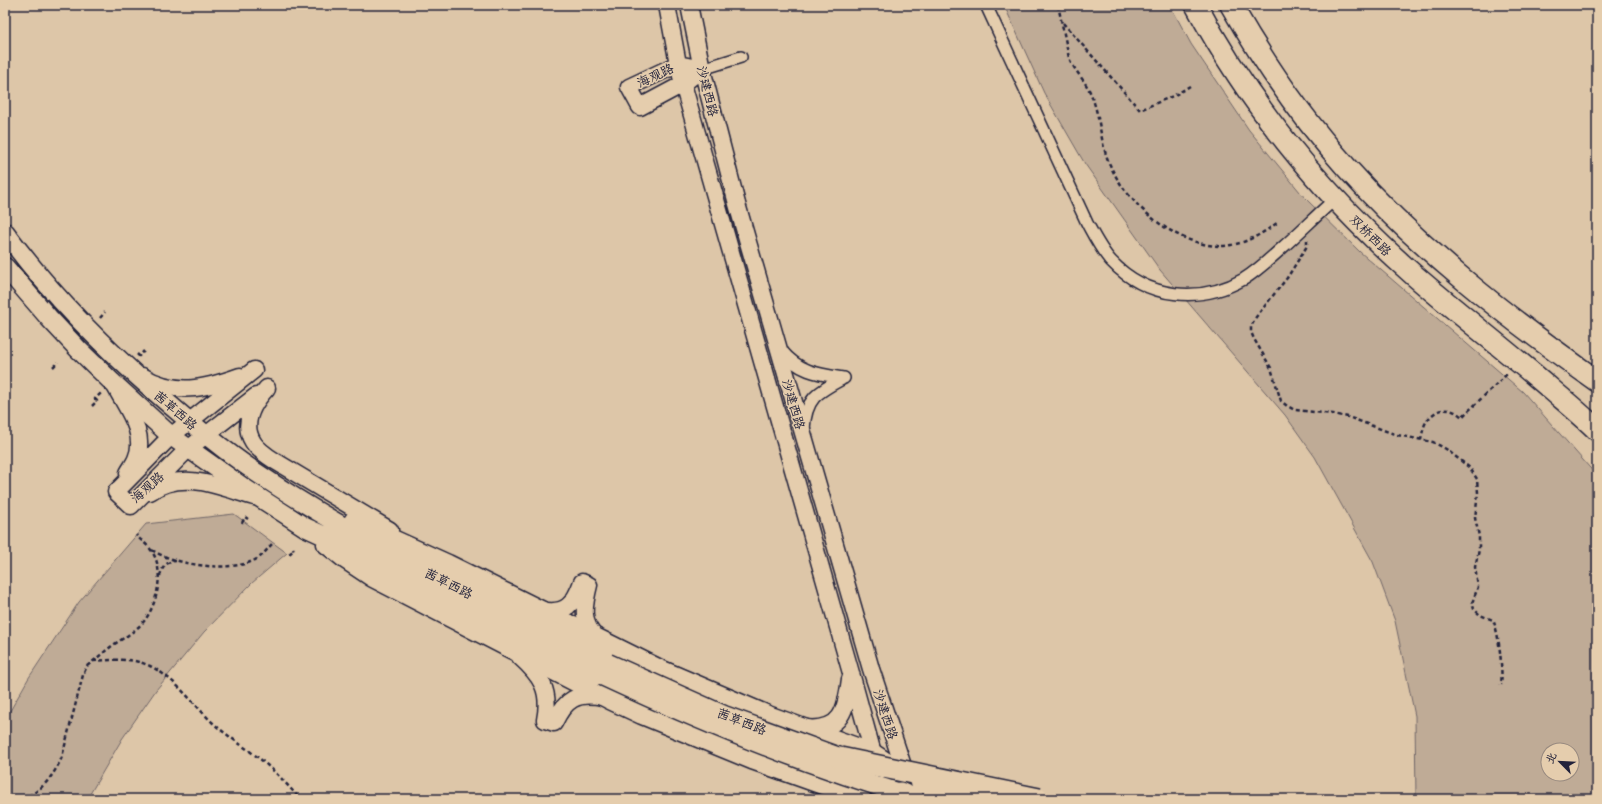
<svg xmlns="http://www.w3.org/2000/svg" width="1602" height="804" font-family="Dekko,'LXGW WenKai TC',sans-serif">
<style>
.green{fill:#bfab96;stroke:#706668;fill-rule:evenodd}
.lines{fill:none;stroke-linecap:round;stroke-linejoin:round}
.street-casing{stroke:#22223b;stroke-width:14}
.secondary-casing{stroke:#22223b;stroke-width:19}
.primary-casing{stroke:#22223b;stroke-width:21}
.highway-casing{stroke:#22223b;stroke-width:24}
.path{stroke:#22223b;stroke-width:2.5;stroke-dasharray:4 3;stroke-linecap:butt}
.street{stroke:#e5cdad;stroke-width:11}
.secondary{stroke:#e5cdad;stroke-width:16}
.primary{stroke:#e5cdad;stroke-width:18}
.highway{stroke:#e5cdad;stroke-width:21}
.primary-bridge-casing{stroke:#22223b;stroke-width:21;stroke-linecap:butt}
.highway-bridge-casing{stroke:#22223b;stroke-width:24;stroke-linecap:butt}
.primary-bridge{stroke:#e5cdad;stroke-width:18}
.highway-bridge{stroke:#e5cdad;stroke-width:21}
.labels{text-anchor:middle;stroke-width:3;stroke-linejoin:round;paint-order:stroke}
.street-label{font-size:13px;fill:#22223b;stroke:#e5cdad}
</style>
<rect width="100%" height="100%" fill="#ddc6a8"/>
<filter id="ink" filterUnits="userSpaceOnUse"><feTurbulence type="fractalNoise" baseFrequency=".025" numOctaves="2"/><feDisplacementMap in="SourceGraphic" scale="8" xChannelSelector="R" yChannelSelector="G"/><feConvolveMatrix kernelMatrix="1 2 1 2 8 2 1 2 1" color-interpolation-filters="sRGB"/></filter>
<g filter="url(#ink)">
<path class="green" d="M1004 5H1170L1191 44 1249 130 1305 198 1360 252 1523 392 1597 476V799H1416L1415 716 1395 621 1373 562 1315 457 1285 415 1160 270 1085 164 1044 93ZM1548 750H1572V774H1548Z
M234 514 287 553 252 583 204 632 156 690 122 739 87 799H5V720L28 679 79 602 146 524Z"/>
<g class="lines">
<defs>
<path id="street" d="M986 5 1087 223C1094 236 1101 250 1111 261 1147 299 1200 304 1244 279 1258 270 1270 259 1282 248 1300 232 1317 215 1335 199
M702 69 741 57
M781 350C799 372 817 374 844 378
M804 429C806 397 818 392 844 378"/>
<path id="secondary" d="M667 5 678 64 683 84 851 673 873 753 881 799
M689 5 702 69 737 204 871 669 906 775 909 799
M678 64 702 69 683 84 640 107 629 87Z
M142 376C176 396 204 389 240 376
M116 388C127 409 147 434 136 459 134 464 130 469 128 473
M267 388C254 402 241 423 253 442 258 450 267 456 275 461L390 530
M150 492C183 469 220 487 254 497
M131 506 116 492 171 436 254 370
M131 506 188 449 256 396
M541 610C566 615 574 604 582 582L589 585C584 605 580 624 598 639
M520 657C541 676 551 690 545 720L554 723C565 699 577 692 603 697
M805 728C842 732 846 710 850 679"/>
<path id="primary" d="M5 232C48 291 99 343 154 391 187 420 220 448 257 473 367 547 489 603 608 663
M5 267 49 318 78 349 112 382 171 436 243 487 305 527 355 550 602 676
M353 521 448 564 660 669 768 715 873 753 894 767
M326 544 346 560 373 578 608 699 642 715 752 760 862 799"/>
<path id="highway" d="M1196 5C1251 108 1327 199 1415 276 1460 315 1507 351 1552 390 1567 403 1583 416 1597 430
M1231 5C1264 63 1302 118 1346 167 1419 249 1508 318 1597 381"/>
</defs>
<use href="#street" class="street-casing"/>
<use href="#secondary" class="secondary-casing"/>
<use href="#primary" class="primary-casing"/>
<use href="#highway" class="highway-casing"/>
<path class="path" d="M1058 5 1069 58C1075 72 1087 82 1092 97 1101 120 1100 145 1111 167 1129 207 1184 253 1231 245 1249 242 1263 233 1277 223
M1063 23 1140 110 1175 95 1190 86
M1307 240V246L1287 278 1256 317 1251 327V332L1254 339 1271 368 1281 401 1287 406 1295 410 1333 414 1348 417 1397 435 1433 442 1446 449 1470 468 1477 479 1478 493 1475 518 1479 536V550L1475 567 1478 587 1472 603 1474 609 1480 615 1493 620C1499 632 1503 672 1501 685
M100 318 105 312
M137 354 139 356 144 351
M53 367 58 362
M92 406 97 401 95 399 102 392
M1421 440C1422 435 1423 429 1425 424 1434 408 1449 405 1462 417L1507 374
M242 523 245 517 248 519
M152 550C175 565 229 573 255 560 262 557 267 549 273 543
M289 554 294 550 293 548
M160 576C162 567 167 561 176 561
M93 661C113 660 131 657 150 666 176 679 192 703 213 723 230 739 251 750 268 766 280 776 290 788 300 799
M22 799C42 791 53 777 62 757L83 675 87 666C96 659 104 652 113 645 124 638 137 630 145 620 158 602 165 569 151 550 147 544 140 540 136 535
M1187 799 1188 795 1206 799"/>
<use href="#street" class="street"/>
<use href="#secondary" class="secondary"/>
<use href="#primary" class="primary"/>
<use href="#highway" class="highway"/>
<defs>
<path id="primary-bridge" d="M608 663 724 715 853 762
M602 676C703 723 807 766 914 797
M920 783 977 799"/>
<path id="highway-bridge" d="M840 758 1039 799
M900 793 913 799"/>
</defs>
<use href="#primary-bridge" class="primary-bridge-casing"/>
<use href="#highway-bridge" class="highway-bridge-casing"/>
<use href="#primary-bridge" class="primary-bridge"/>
<use href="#highway-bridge" class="highway-bridge"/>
</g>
</g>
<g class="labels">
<g class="street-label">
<text transform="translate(655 75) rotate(-25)" y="5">海观路</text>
<text transform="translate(708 91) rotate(76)" y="5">沙建西路</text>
<text transform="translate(1371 235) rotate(45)" y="5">双桥西路</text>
<text transform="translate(794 404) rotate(74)" y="5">沙建西路</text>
<text transform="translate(176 410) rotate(41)" y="5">茜草西路</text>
<text transform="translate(147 487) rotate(-42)" y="5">海观路</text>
<text transform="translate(449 583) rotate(27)" y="5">茜草西路</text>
<text transform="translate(886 714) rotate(72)" y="5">沙建西路</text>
<text transform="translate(742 721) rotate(21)" y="5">茜草西路</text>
</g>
</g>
<rect width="1602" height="804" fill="none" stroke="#e5cdad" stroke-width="20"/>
<rect x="10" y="10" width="1582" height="784" fill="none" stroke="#22223b" stroke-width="1.5" filter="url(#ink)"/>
<g transform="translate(1560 762) rotate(294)"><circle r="19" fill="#e5cdad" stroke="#97897f"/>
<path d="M0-3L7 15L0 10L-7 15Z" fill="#22223b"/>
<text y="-6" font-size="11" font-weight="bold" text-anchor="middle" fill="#22223b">北</text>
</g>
</svg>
